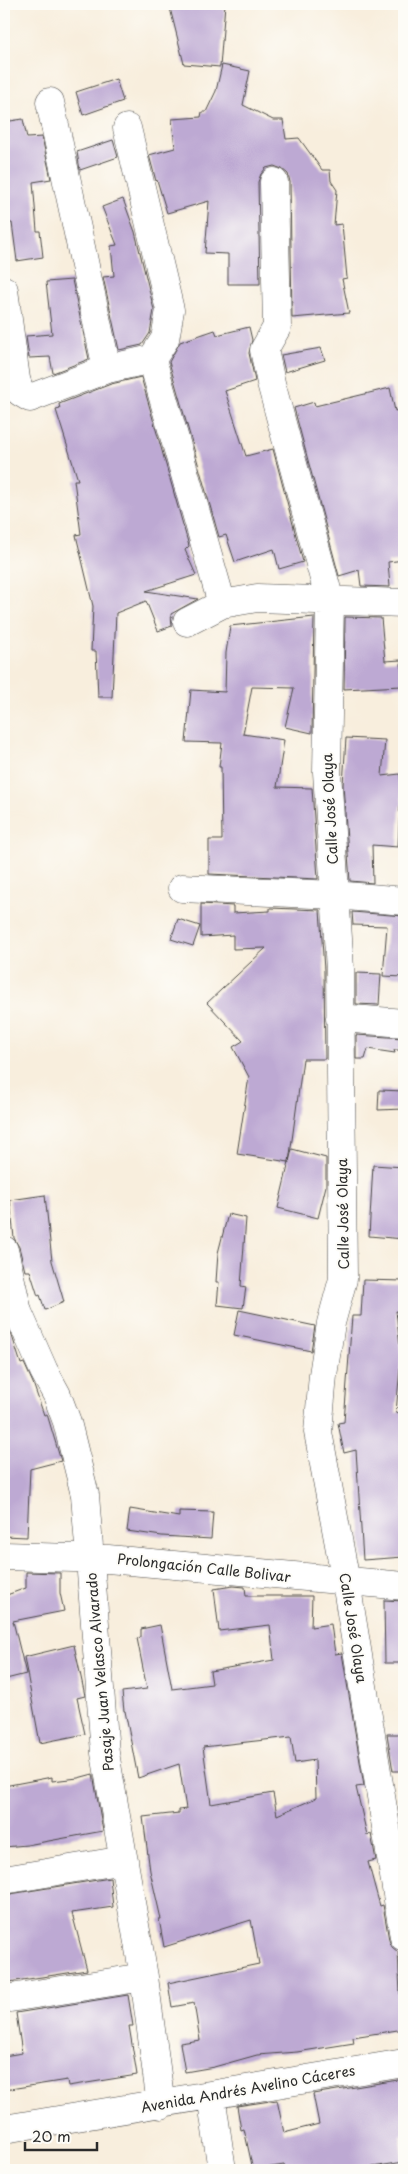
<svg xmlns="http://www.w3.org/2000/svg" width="408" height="2174" font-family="'Playpen Sans',sans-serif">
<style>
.building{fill:#bda9d3;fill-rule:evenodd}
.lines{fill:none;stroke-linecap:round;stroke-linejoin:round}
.minor-casing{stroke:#4a4846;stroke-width:29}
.minor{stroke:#fff;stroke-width:28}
.labels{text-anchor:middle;stroke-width:4;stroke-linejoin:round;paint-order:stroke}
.street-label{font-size:14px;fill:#2b2b2b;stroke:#fdfcf7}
</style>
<rect width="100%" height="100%" fill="#fdfcf7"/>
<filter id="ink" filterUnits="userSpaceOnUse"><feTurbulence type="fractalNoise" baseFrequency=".02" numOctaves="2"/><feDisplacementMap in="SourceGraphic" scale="10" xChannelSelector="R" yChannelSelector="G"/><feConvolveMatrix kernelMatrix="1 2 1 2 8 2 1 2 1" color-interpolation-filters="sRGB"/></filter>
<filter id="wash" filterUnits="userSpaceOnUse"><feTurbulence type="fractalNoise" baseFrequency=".0096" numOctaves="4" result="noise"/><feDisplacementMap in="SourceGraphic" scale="20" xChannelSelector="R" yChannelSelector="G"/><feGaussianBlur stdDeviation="1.12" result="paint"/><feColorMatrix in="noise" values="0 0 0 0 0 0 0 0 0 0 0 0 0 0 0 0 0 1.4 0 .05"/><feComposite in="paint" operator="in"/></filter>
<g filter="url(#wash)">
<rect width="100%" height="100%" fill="#f8eedd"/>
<g id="blocks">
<path class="building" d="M169 4H225L220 67 184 64Z
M222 65 250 71 243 105 273 120H283L286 139 299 138 322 170H330L331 181 337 190 334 225 342 224 347 278 342 279 349 313 292 318 290 182 288 174 282 169 274 166 266 168 261 174 258 182 260 284H228V254L205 253 209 201 167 213 157 180 156 181 149 155 175 148 172 119 201 117 202 112H206L216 91Z
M116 79 123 101 83 115 76 92Z
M23 119 27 138 42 137 51 179 33 182 37 231H40L43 257 17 261 12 223H9L7 192H5L4 159H8L4 122Z
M113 140 118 157 80 170 77 152Z
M123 199 135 232 154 310 150 333 142 345 119 350 103 277 114 276 111 246 117 245 102 207Z
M72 280 89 359 53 373 50 357 29 358 26 336 52 334 46 282Z
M249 327 252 340 249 353 255 381 225 391 246 456 273 449 303 562 279 569 274 549 235 562 226 535 219 537 169 362 180 342 215 330 217 335Z
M321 348 325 360 285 372 281 355Z
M141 377 189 546 185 550 196 575 146 591 198 599 171 614 172 626 158 631 146 601 116 613 112 697H98L96 651H91L93 606 76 535 81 534 74 480H78L56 410 60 409 59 404 111 384Z
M390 388 395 411 404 408V560L388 562 390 587 361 586 359 570 339 576 294 408 314 402 315 406Z
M314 617 312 733 285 727 294 688 252 687 243 734 284 740 277 787 312 788 318 879 209 874V840H222L221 767H219L222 743 186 742 191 690 225 692 226 653 230 626Z
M345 617 381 618 385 661 401 660 402 686 344 689Z
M346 738 385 740 382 776 400 774 402 805 400 806 398 847 372 845 373 883 350 881 343 785Z
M201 904 233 906V913L270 911V908L320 910 324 970 325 1059H303L289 1162 237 1154 249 1077 233 1047 243 1041 207 1003 266 948 233 949V935L201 937Z
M352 912 404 916V977L383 976 387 926 353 925Z
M178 919 200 926 193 946 171 939Z
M356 973 381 974 379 1005 356 1004Z
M356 1035 404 1038V1050H394L395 1053 368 1049 365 1059H356Z
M379 1090 404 1091V1109L378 1110Z
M292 1149 326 1158V1186L318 1218 278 1208Z
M373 1165 404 1167V1239L369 1236Z
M45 1195 52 1261 64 1302 45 1310 40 1295 38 1296 30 1271H25L19 1247 14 1238 10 1200Z
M228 1214 246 1218 241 1286 246 1287 243 1308 217 1305 219 1282H216L218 1253Z
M363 1280 404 1281V1312L396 1311 401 1356 396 1413 404 1411V1557L363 1560 356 1450 344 1453 338 1423 344 1422 352 1316H361Z
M239 1310 315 1326 311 1351 234 1335Z
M4 1323H6L12 1336 21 1364 24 1363 33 1383 44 1415 47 1414 61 1461 30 1469 27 1537 4 1536Z
M130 1509 179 1517V1511L213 1512 211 1539 162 1536 127 1531Z
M26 1572 60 1573V1593L64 1611 13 1621 26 1674 6 1679 4 1669V1596L26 1588Z
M233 1586 245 1587 246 1596H312L311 1627 331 1624 335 1654 342 1653 364 1786 356 1787 367 1835 371 1834 376 1860 368 1862 380 1906 383 1905 389 1940 392 1947 398 1952 400 1994 404 1993V2029L353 2037 354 2043 297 2052 257 2055 214 2067 185 2072 180 2043 200 2040 194 2003 172 2007 168 1983 259 1964 251 1920 164 1947 159 1919H161L150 1871 143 1817 179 1813V1810L186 1809 179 1764 138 1778 125 1711H124L122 1692 147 1689 137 1638 141 1637V1629L160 1625 172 1689 212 1684 210 1671 274 1660 270 1625 219 1631 214 1589ZM291 1737 295 1763 315 1760 316 1798 277 1815 273 1793 211 1804 203 1747Z
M384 1600 404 1601V1663H385Z
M74 1645 84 1691 85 1696 77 1698 85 1734 40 1743 24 1657Z
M387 1734H404V1771H393Z
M93 1774 103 1831 27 1845 4 1847V1786L52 1777V1781L78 1778Z
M110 1878 113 1907 72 1913 87 1970 9 1982 4 1943V1895Z
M128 1995 133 2026H129L137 2075 68 2086 67 2080 4 2090V2056L22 2053 16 2013Z
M404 2079V2135L400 2136 404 2162 353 2170H285L284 2165 253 2170 244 2129 241 2130 237 2106 277 2100 284 2133 319 2124 313 2094Z"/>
</g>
</g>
<g filter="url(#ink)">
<use href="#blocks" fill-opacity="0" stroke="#4a4846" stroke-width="1"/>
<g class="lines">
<defs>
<path id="minor" d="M50 102 107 369
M127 128 170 310 165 339 152 359
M274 182 277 327 264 350 271 383 330 601 327 772 340 969 343 1279 331 1323 323 1375 318 1432 346 1582 404 1937
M4 290 16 379 20 392 30 398 107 369 152 359 222 604
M187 622 222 604 257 598 404 603
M182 888 335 895 404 901
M340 1018 404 1023
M4 1250 18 1312 44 1371 57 1395 67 1422 85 1495 105 1753 144 1977 161 2105
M4 1556 108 1559 404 1586
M4 1880 124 1860
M4 1999 144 1977
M211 2095 222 2170
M4 2129 404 2063"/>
</defs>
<use href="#minor" class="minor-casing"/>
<use href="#minor" class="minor"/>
</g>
</g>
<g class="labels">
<g class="street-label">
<text transform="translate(330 809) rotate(-93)" y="5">Calle José Olaya</text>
<text transform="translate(343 1214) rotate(-91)" y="5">Calle José Olaya</text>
<text transform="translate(204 1568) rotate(6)" y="5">Prolongación Calle Bolivar</text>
<text transform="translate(353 1628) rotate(81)" y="5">Calle José Olaya</text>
<text transform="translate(100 1672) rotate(-95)" y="5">Pasaje Juan Velasco Alvarado</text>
<text transform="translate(248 2089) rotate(-10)" y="5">Avenida Andrés Avelino Cáceres</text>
</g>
</g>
<rect width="408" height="2174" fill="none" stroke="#fdfcf7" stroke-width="20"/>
<path d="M25 2142v8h72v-8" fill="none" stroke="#2b2b2b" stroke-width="2.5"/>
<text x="32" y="2142" font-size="15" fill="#2b2b2b" stroke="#fdfcf7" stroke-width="4" paint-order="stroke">20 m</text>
</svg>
